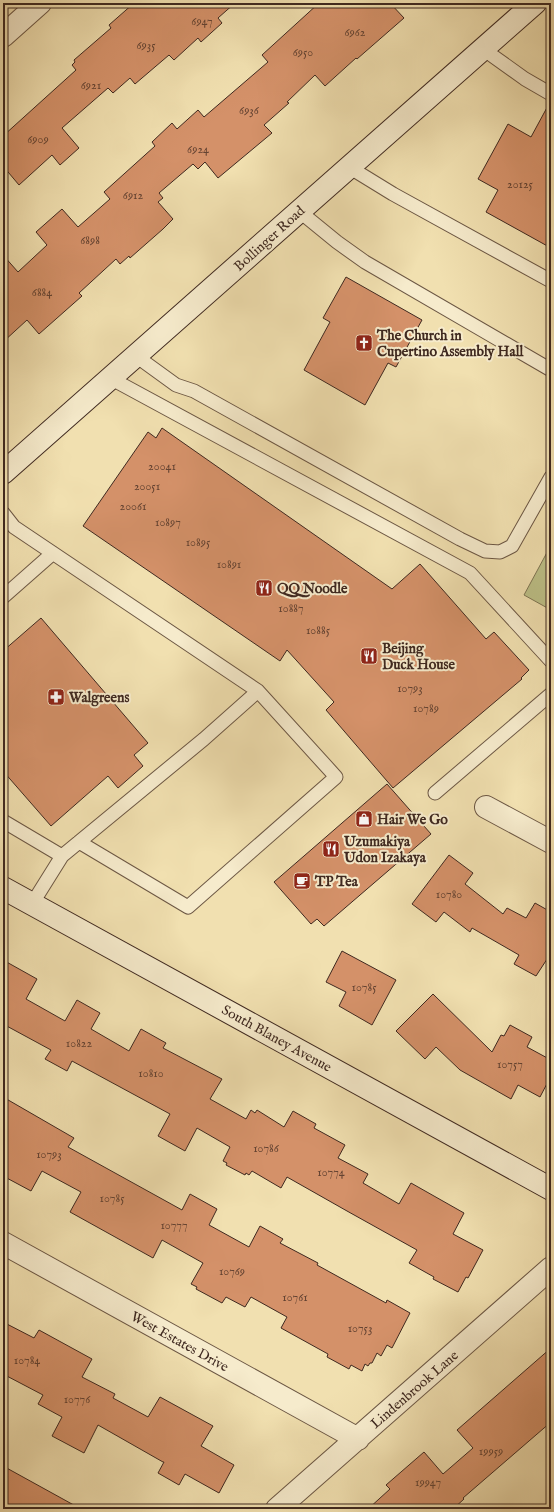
<svg xmlns="http://www.w3.org/2000/svg" width="554" height="1512" font-family="'IM FELL English',serif">
<style>
.green{fill:#bdc188;stroke:#7e7554}
.building{fill:#d49169;stroke:#3f2920}
.lines{fill:none;stroke-linecap:round;stroke-linejoin:round}
.lane-casing{stroke:#6c5744;stroke-width:15}
.street-casing{stroke:#6c5744;stroke-width:24}
.secondary-casing{stroke:#3f2920;stroke-width:24}
.lane{stroke:#f6ebcc;stroke-width:13}
.street{stroke:#f6ebcc;stroke-width:22}
.secondary{stroke:#f6ebcc;stroke-width:22}
.labels{text-anchor:middle;stroke-width:4;stroke-linejoin:round;paint-order:stroke}
.number-label{font-size:12px;fill:#644332}
.street-label{font-size:14px;fill:#3f2920;stroke:#f6ebcc}
.poi-label{font-size:14px;font-weight:bold;fill:#3f2920;stroke:#f6ebcc;text-anchor:start}
</style>
<rect width="100%" height="100%" fill="#f1e0b0"/>
<filter id="stains"><feTurbulence type="fractalNoise" baseFrequency=".005" numOctaves="4"/><feColorMatrix values="0 0 0 0 .2 0 0 0 0 .09 0 0 0 0 .02 0 0 0 .5 -.17"/></filter>
<radialGradient id="worn" r=".72"><stop offset=".6" stop-color="#630" stop-opacity="0"/><stop offset="1" stop-color="#630" stop-opacity=".3"/></radialGradient>
<path class="green" d="M551 545V610L524 595Z"/>
<path class="building" d="M134 3H235L218 18 222 23 201 42 198 38 174 60 169 55 135 84 130 78 113 93 108 88 62 128 79 148 60 165 52 155 19 185 3 166V136L76 70 72 65 75 62 74 60 111 28 109 25Z
M319 3H390L404 18 357 59 356 58 325 86 315 75 287 102 289 103 264 125 272 133 218 178 205 162 198 169 193 164 159 193 163 198 158 202 173 219 163 229 130 258 129 256 120 264 116 259 79 293 82 296 39 334 27 320 3 342V255L18 272 47 245 36 232 62 209 78 227 110 199 104 192 155 146 152 142 172 123 177 129 198 110 204 117 268 62 262 55Z
M550 102H551V248L486 212 498 190 478 179 508 124 531 137Z
M346 277 422 320 396 367 388 363 365 405 304 370 330 322 323 318Z
M162 428 392 589 420 564 486 639 494 632 529 670 521 678 522 679 393 788 326 710 334 702 287 650 280 661 83 526 148 432 156 438Z
M41 618 148 743 134 755 143 766 118 788 108 776 51 826 3 771V651Z
M387 784 431 834 324 926 317 919 311 924 274 882Z
M449 855 473 873 465 884 503 914 507 908 526 918 535 903 551 912V953L536 976 514 964 519 955 472 928 470 932 444 912 436 922 412 904Z
M342 951 396 980 372 1025 339 1006 346 992 326 982Z
M3 960 37 979 26 999 65 1021 77 1000 100 1013 91 1029 129 1051 141 1029 166 1043 163 1048 222 1079 210 1099 246 1119 251 1110 255 1113 257 1110 284 1127 293 1111 316 1124 314 1128 345 1145 338 1158 368 1174 363 1183 399 1204 411 1183 464 1213 453 1234 483 1250 468 1278 466 1277 458 1292 433 1279 434 1277 409 1263 417 1250 347 1211 287 1177 281 1188 252 1171 249 1175 246 1173 245 1175 226 1165 227 1163 223 1161 230 1147 197 1128 185 1151 158 1136 170 1114 72 1061 67 1071 45 1059 51 1050 3 1024Z
M433 994 492 1052 501 1035 504 1036 510 1025 532 1037 527 1047 551 1060V1076L540 1097 518 1085 511 1099 460 1070 436 1047 425 1059 396 1031Z
M3 1097 74 1138 68 1147 182 1210 190 1194 217 1209 209 1225 249 1247 260 1226 283 1239 280 1243 318 1263 317 1265 386 1303 387 1300 410 1313 392 1348 387 1345 381 1356 377 1353 372 1363H370L368 1366 365 1364 362 1371 351 1365 349 1369 327 1357 328 1354 281 1328 287 1317 251 1297 245 1307 226 1297 222 1303 196 1289 197 1287 191 1284 203 1263 162 1240 153 1258 70 1212 81 1192 42 1171 31 1191 3 1176Z
M3 1322 34 1338 39 1330 92 1359 82 1377 115 1394 113 1398 148 1417 160 1397 213 1426 201 1446 234 1465 219 1493 185 1474 179 1485 158 1473 164 1462H163L98 1425 84 1453 52 1436 62 1417 38 1404 43 1395 3 1374Z
M551 1348V1422L463 1498 464 1499 453 1509H368L390 1489 386 1485 424 1452 443 1474 473 1448 457 1430Z
M3 1466 81 1509H16L3 1502Z"/>
<g class="lines">
<defs>
<path id="lane" d="M483 49 525 79 551 94
M349 167 393 194 551 281
M299 211 337 242 365 262 551 370
M136 356 176 385 194 391 460 539 485 551 500 552 512 546 551 477
M110 378 470 573 551 661
M3 513 14 527 258 691 336 777 188 907 79 842
M3 597 53 553
M435 793 551 694
M3 821 62 856
M32 904 62 856 204 739 258 691"/>
<path id="street" d="M3 36 40 3
M486 807 551 842
M3 1243 358 1439
M277 1509 551 1268"/>
<path id="secondary" d="M3 473 535 3
M3 888 551 1189"/>
</defs>
<use href="#lane" class="lane-casing"/>
<use href="#street" class="street-casing"/>
<use href="#secondary" class="secondary-casing"/>
<use href="#lane" class="lane"/>
<use href="#street" class="street"/>
<use href="#secondary" class="secondary"/>
</g>
<defs>
<symbol id="church-square" viewBox="-11 -11 22 22"><rect x="-9" y="-9" width="18" height="18" rx="4" fill="#8f2418" stroke="#f6ebcc"/><path d="M-1.2-6h2.4v3.5h3.3v2.4h-3.3V6h-2.4V-.1h-3.3v-2.4h3.3Z" fill="#fff"/></symbol>
<symbol id="restaurant-square" viewBox="-11 -11 22 22"><rect x="-9" y="-9" width="18" height="18" rx="4" fill="#8f2418" stroke="#f6ebcc"/><path d="M-5-6h1v4h1v-4h1v4h1v-4h1v5L-1.5 .5V6h-2V.5L-5-1ZM5-6V6H3V1.5H1.5Q1.5-4 5-6Z" fill="#fff"/></symbol>
<symbol id="pharmacy-square" viewBox="-11 -11 22 22"><rect x="-9" y="-9" width="18" height="18" rx="4" fill="#8f2418" stroke="#f6ebcc"/><path d="M-2-6h4v4h4v4h-4v4h-4v-4h-4v-4h4Z" fill="#fff"/></symbol>
<symbol id="shop-square" viewBox="-11 -11 22 22"><rect x="-9" y="-9" width="18" height="18" rx="4" fill="#8f2418" stroke="#f6ebcc"/><path d="M-5-2.5h2.3a2.7 3.5 0 0 1 5.4 0H5L5.5 6h-11ZM-1.5-2.5h3a1.5 2.3 0 0 0-3 0Z" fill="#fff"/></symbol>
<symbol id="cafe-square" viewBox="-11 -11 22 22"><rect x="-9" y="-9" width="18" height="18" rx="4" fill="#8f2418" stroke="#f6ebcc"/><path d="M-5.5-4.5H6V0H3Q3 3.5 0 3.5H-2.5Q-5.5 3.5-5.5 0ZM3-3.2v2h1.7v-2ZM-6 4.5H4V6H-6Z" fill="#fff"/></symbol>
</defs>
<g fill-rule="evenodd">
<use href="#church-square" x="354" y="333" width="20" height="20"/>
<use href="#restaurant-square" x="254" y="578" width="20" height="20"/>
<use href="#restaurant-square" x="359" y="646" width="20" height="20"/>
<use href="#pharmacy-square" x="46" y="687" width="20" height="20"/>
<use href="#shop-square" x="354" y="809" width="20" height="20"/>
<use href="#restaurant-square" x="321" y="839" width="20" height="20"/>
<use href="#cafe-square" x="292" y="871" width="20" height="20"/>
</g>
<g class="labels">
<g class="number-label">
<text x="202" y="25">6947</text>
<text x="355" y="36">6962</text>
<text x="146" y="49">6935</text>
<text x="303" y="56">6950</text>
<text x="91" y="89">6921</text>
<text x="249" y="114">6936</text>
<text x="38" y="143">6909</text>
<text x="198" y="153">6924</text>
<text x="520" y="188">20125</text>
<text x="133" y="199">6912</text>
<text x="90" y="244">6898</text>
<text x="42" y="296">6884</text>
<text x="162" y="470">20041</text>
<text x="147" y="490">20051</text>
<text x="133" y="510">20061</text>
<text x="168" y="526">10897</text>
<text x="198" y="546">10895</text>
<text x="229" y="568">10891</text>
<text x="291" y="612">10887</text>
<text x="318" y="634">10885</text>
<text x="410" y="692">10793</text>
<text x="426" y="712">10789</text>
<text x="449" y="898">10780</text>
<text x="364" y="991">10785</text>
<text x="79" y="1047">10822</text>
<text x="510" y="1068">10757</text>
<text x="151" y="1077">10810</text>
<text x="266" y="1152">10786</text>
<text x="49" y="1158">10793</text>
<text x="331" y="1176">10774</text>
<text x="112" y="1202">10785</text>
<text x="174" y="1229">10777</text>
<text x="232" y="1275">10769</text>
<text x="295" y="1301">10761</text>
<text x="360" y="1332">10753</text>
<text x="27" y="1364">10784</text>
<text x="77" y="1403">10776</text>
<text x="491" y="1455">19959</text>
<text x="428" y="1486">19947</text>
</g>
<g class="street-label">
<text transform="translate(269 238) rotate(-42)" y="5">Bollinger Road</text>
<text transform="translate(277 1038) rotate(29)" y="5">South Blaney Avenue</text>
<text transform="translate(180 1341) rotate(29)" y="5">West Estates Drive</text>
<text transform="translate(414 1389) rotate(-41)" y="5">Lindenbrook Lane</text>
</g>
<g class="poi-label">
<text x="377" y="340">The Church in<tspan x="377" dy="16">Cupertino Assembly Hall</tspan></text>
<text x="277" y="593">QQ Noodle</text>
<text x="382" y="653">Beijing<tspan x="382" dy="16">Duck House</tspan></text>
<text x="69" y="702">Walgreens</text>
<text x="377" y="824">Hair We Go</text>
<text x="344" y="846">Uzumakiya<tspan x="344" dy="16">Udon Izakaya</tspan></text>
<text x="315" y="886">TP Tea</text>
</g>
</g>
<rect width="554" height="1512" fill="none" stroke="#f1e0b0" stroke-width="16"/>
<rect x="4" y="4" width="546" height="1504" fill="none" stroke="#3f2920" stroke-width="2"/>
<rect x="8" y="8" width="538" height="1496" fill="none" stroke="#3f2920"/>
<rect width="100%" height="100%" filter="url(#stains)"/>
<rect width="100%" height="100%" fill="url(#worn)"/>
</svg>
